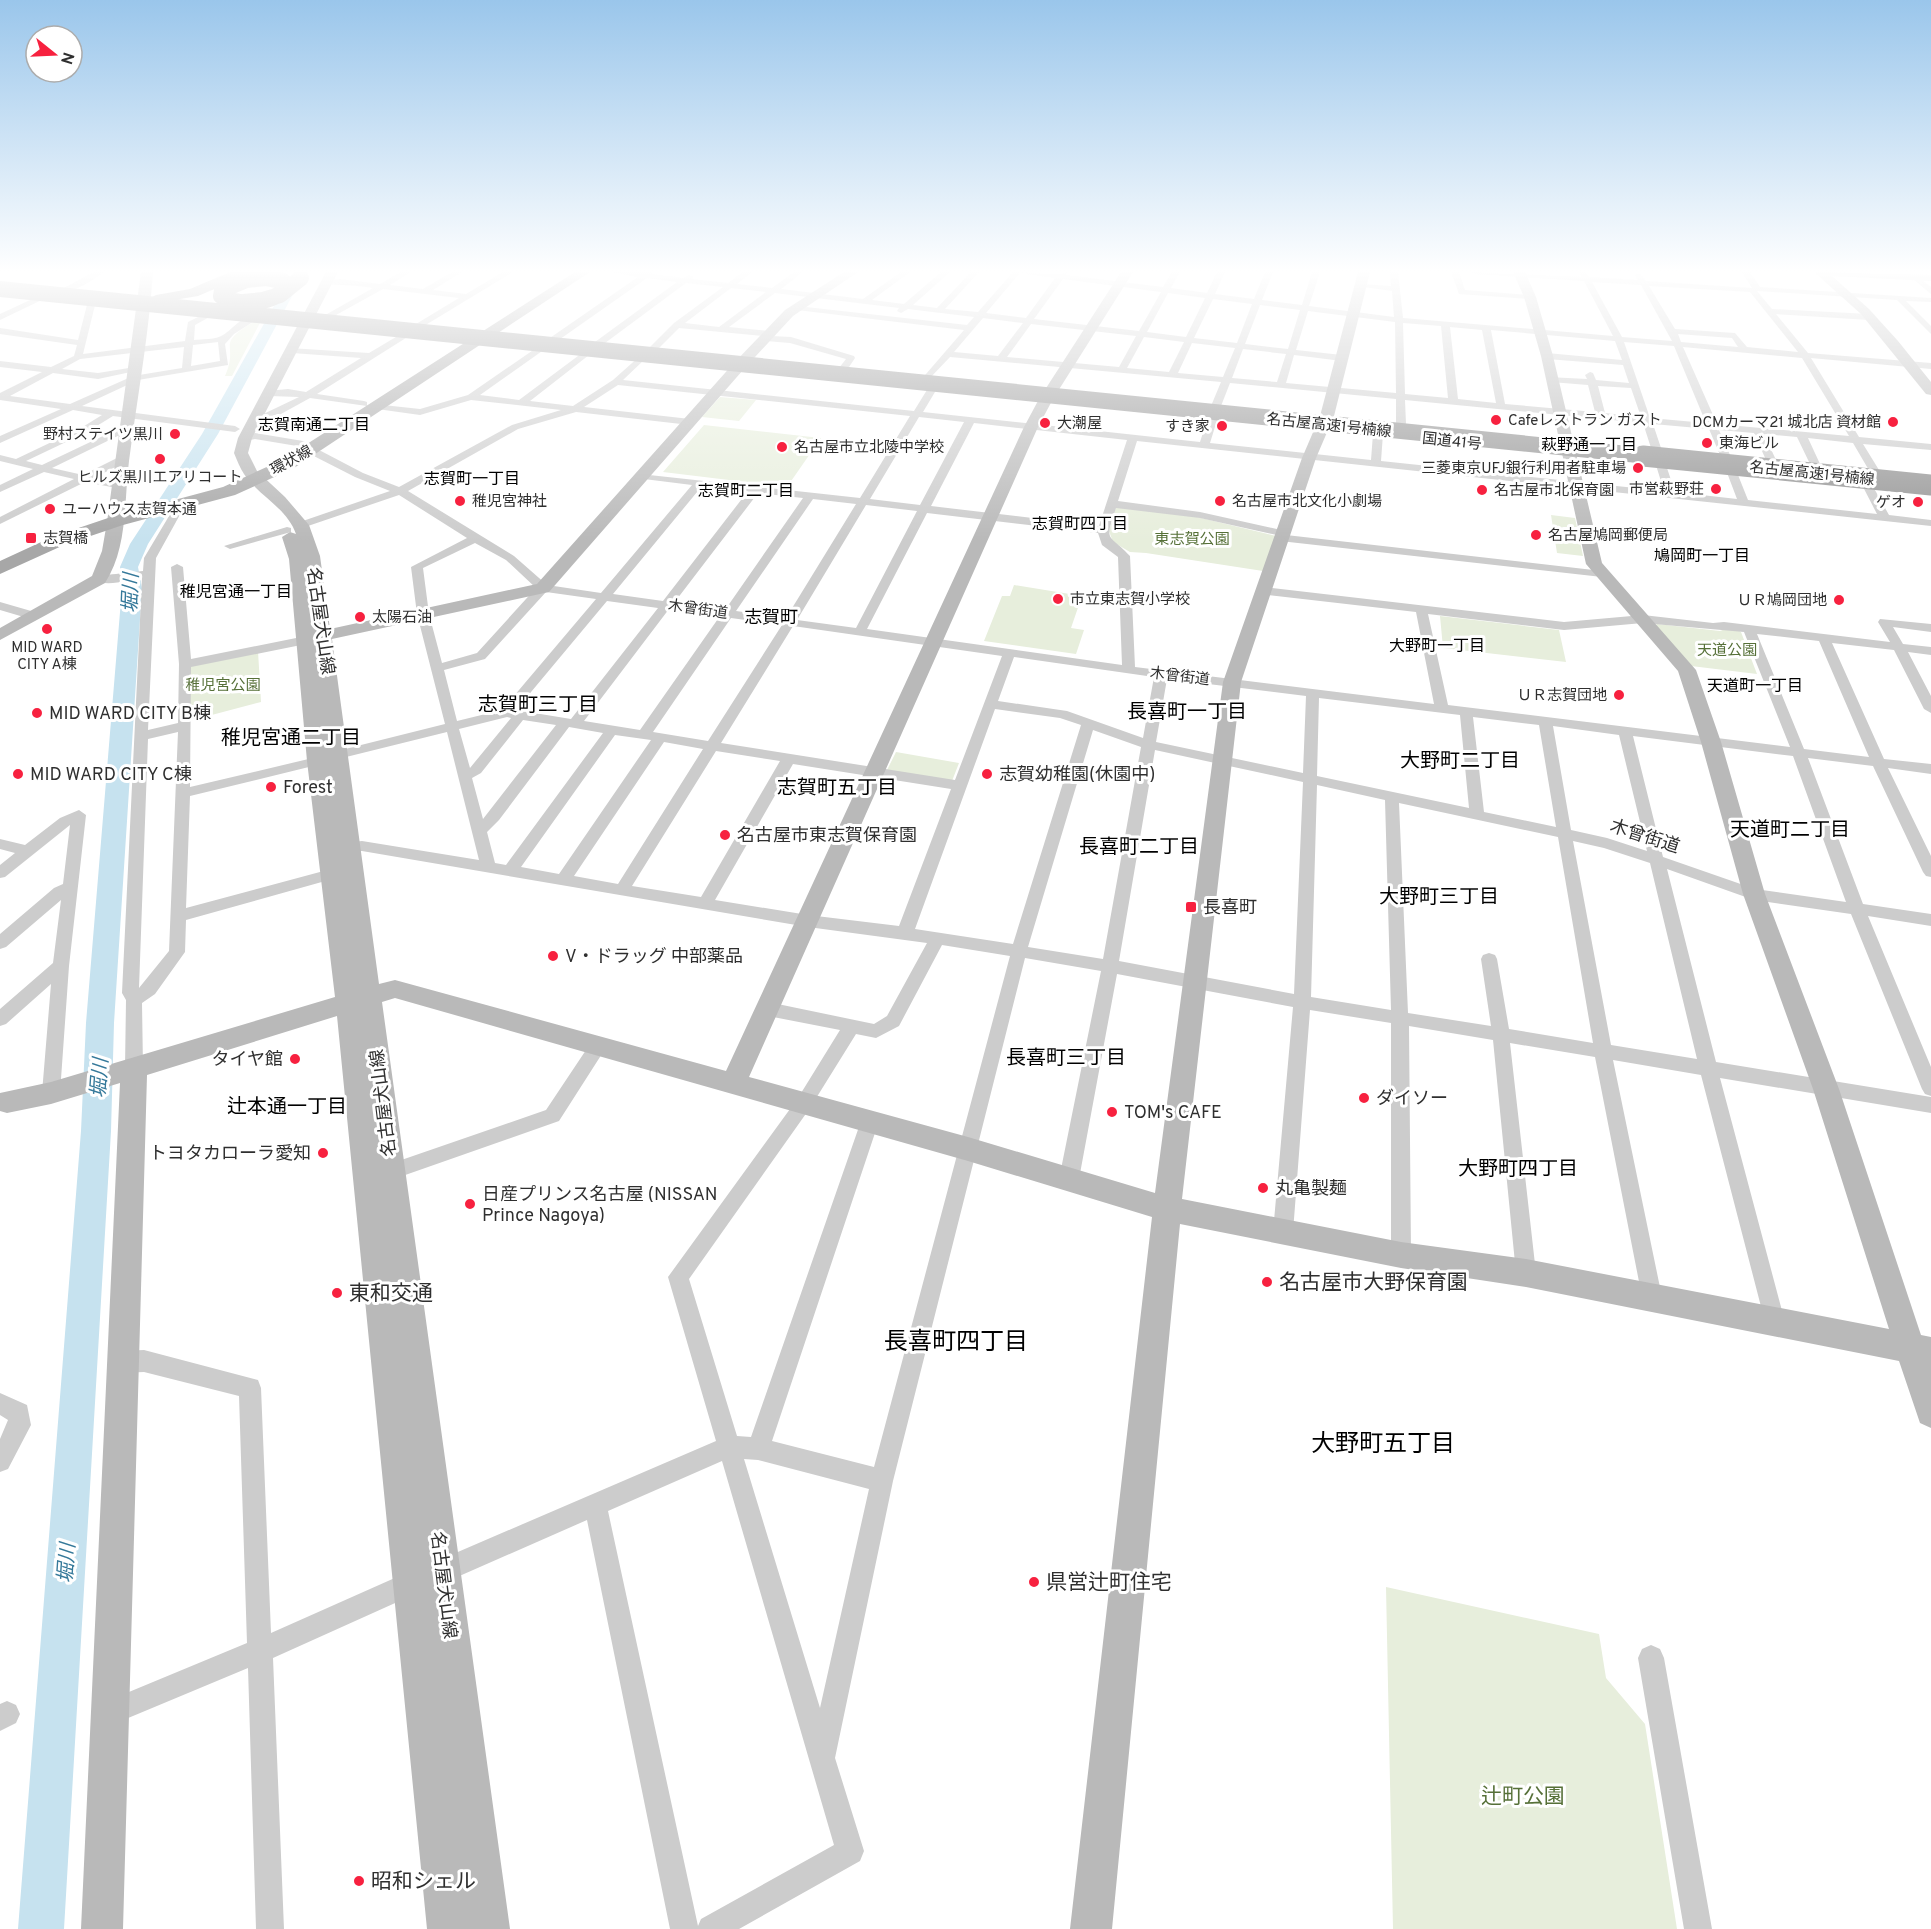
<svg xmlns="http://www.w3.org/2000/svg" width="1931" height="1929" font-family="Overpass,'Noto Sans JP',sans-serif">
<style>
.green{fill:#e7eedc}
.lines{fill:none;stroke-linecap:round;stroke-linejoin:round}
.river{fill:#c6e2ef;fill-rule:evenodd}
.street{fill:#ccc;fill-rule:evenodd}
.secondary{fill:#b9b9b9;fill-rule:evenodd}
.primary{fill:#a7a7a7;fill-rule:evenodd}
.highway{fill:#969696;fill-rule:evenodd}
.highway-bridge-far1{stroke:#969696;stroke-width:16}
.highway-bridge{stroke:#969696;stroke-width:21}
.poi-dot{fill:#f7213f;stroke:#fff;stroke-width:2}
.labels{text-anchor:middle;stroke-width:6;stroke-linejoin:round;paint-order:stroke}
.far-poi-label{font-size:15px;fill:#2f2f2f;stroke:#fff;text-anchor:start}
.far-street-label{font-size:15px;fill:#2f2f2f;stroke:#fff}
.far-park-label{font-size:15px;fill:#567038;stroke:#fff}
.far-neighbourhood-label{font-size:16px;fill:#000;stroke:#fff}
.far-quarter-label{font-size:18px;fill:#000;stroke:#fff}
.street-label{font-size:18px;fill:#2f2f2f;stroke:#fff}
.poi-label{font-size:18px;fill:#2f2f2f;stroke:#fff;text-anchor:start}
.water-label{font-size:20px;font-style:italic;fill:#35799a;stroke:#fff}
.neighbourhood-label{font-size:20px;fill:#000;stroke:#fff}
.near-poi-label{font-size:21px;fill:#2f2f2f;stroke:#fff;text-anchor:start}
.near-park-label{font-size:21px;fill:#567038;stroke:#fff}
.near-neighbourhood-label{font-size:24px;fill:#000;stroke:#fff}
</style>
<rect width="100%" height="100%" fill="#fff"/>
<path class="green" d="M255 321H261L232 376H225C240 342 213 346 255 321Z
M720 397 756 400 739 421 702 417Z
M704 425 821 438 787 487 663 472Z
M1116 507 1197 517 1276 536 1263 571 1146 553 1130 552 1113 542 1109 531Z
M1551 515 1575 518 1583 556 1557 553Z
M1014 585 1082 596 1071 628 1084 630 1076 654 984 641 1002 596H1010Z
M1440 616 1559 630 1566 662 1443 648Z
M1657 624 1720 631C1728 628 1734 628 1741 632L1757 674 1691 666 1655 626Z
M258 651 261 702 189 721 188 668 193 665Z
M896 752 959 763 952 781 887 770Z
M1386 1587 1599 1634 1606 1678 1645 1724 1677 1929H1393Z"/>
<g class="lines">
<path class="river" d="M293 272H305L218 434 148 544 138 567 142 588 114 1023 111 1131 64 1929H18L81 1131 86 1023 122 588 120 567 130 544 202 434Z"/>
<path class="street" d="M94 272H103C95 280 70 295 60 290Z
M401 272H411L390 285 423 289 452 272H462L433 290 466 294 503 272H513L419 329 416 328V324L459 298 383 289 327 320 320 318 373 288C356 285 340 285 323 284V280L340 279 380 284Z
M611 272H652V274L683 278 689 275 693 277 692 279 728 283 743 272H752L737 284 772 288 794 272H803L781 289 863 299 901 272H910L872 300 904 304 941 272H950L913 305 937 308 971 272H979L945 309 978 312 1013 272 1059 274 1068 272 1066 275 1163 287 1172 272H1180L1171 288 1207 293 1217 272H1225L1215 294 1254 299 1265 272H1273L1262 300 1302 305 1312 272H1320L1309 306 1394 317 1392 291 1357 286 1361 284 1391 286 1390 272H1398L1403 318 1613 336 1584 281 1475 274 1471 272 1581 277 1580 272H1586L1589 277 1638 280 1635 275 1639 273 1646 281 1752 288 1742 272H1750L1760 287 1931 298V302L1906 301 1931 326V334L1897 300 1757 291 1772 309 1869 314 1873 317 1869 320 1776 314 1808 353 1931 363V369L1811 358 1859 437 1931 444V450L1863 444 1879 470 1874 473 1870 472 1853 443 1808 438 1820 464 1815 467 1810 464 1797 437 1764 434 1776 460 1771 463 1766 460 1754 433 1719 430 1730 455 1725 458 1720 455 1709 429 1653 424 1661 448 1656 451 1651 448 1643 423 1405 400 1406 424 1401 427 1396 424V399L1230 383 1221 406 1216 409 1211 406 1221 382 950 357 929 379 924 376 926 374 964 330 797 310 793 308 797 306 967 325 974 317 908 309 901 313 897 311 899 308 775 293 729 327 769 331 773 334 772 336 791 337 854 356 855 358 847 370 839 368 846 359 790 343 766 341 762 338 763 336 679 328 656 351H650V347L674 323 723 287 686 283 601 346H595V342L677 282 647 278 553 344H547V340L638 277ZM1020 273 1055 278 1026 318 986 313ZM1063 279 1161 292 1139 331 1034 319ZM1592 282 1641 285 1672 341 1622 337ZM1649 286 1750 292 1798 352 1747 347 1735 333 1675 329ZM731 288 766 292 719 327 685 323ZM1168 293 1205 298 1186 337 1147 332ZM1213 299 1252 304 1237 343 1194 338ZM1260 305 1300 310 1288 349 1245 344ZM1308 311 1395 322 1396 393 1286 383 1294 355 1342 361 1346 358 1342 355 1296 350ZM983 318 1023 323 998 356 954 352ZM1403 323 1441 326 1448 398 1405 394ZM1031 324 1136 336 1119 367 1007 357ZM1450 327 1482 330 1496 403 1458 399ZM1491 330 1615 341 1622 360 1547 353 1543 356 1547 359 1623 365 1629 383 1596 380 1593 373 1590 372 1585 375 1587 379 1548 377 1546 379 1551 382 1588 385 1595 412 1505 404ZM1678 334 1732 338 1738 347 1681 342ZM1144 337 1184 342 1169 372 1127 368ZM1624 342 1674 346 1706 423 1650 418ZM1192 343 1235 348 1223 377 1178 373ZM1683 347 1802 358 1849 436 1717 424ZM1243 349 1286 354 1277 382 1232 378ZM1598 386 1631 388 1641 417 1605 413Z
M1451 272H1459L1465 290 1530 295 1534 297 1530 299 1459 294Z
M1916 275 1931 287V294L1913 279 1912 277Z
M43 294 50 296 0 320V314Z
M92 299 96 301 83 354 185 341 188 322 210 311H213V315L195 325 194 340C202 339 216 340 223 335 233 329 242 315 256 316V320L234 334 225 344 228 365 138 380 82 406 235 426 240 429 235 432 113 416 87 432 26 461 42 465 124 426H130V430L52 468 83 475 117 458H125V462L94 478 122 485V489L85 482 0 524V517L74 479 44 472 0 492V485L33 469 0 461V455L16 459 81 428 102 415 73 410 0 443V436L61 409 0 400V393L42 372 0 367V361L51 367 74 356 77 345 0 334V328L78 340 88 301ZM218 342 220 361 191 366 193 345ZM184 347 182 368 133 376 70 404 10 396 53 373 98 379 140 370 135 367 98 373 62 369 80 359Z
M406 331 409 332V336L317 394 364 401 367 402V406L310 398 270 420 254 424 249 421 299 397 270 396 267 395V391L288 389 306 392 361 358 292 353 288 350 289 348 369 353Z
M542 344 546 347 545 349 480 395 519 400 586 350 589 351V355L530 401 573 406 613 380 641 355 645 358 644 360 623 380 914 411 930 385 933 384 938 387 923 412 1200 442 1208 417 1213 414 1218 417 1210 443 1371 460 1373 434 1378 431 1383 434 1381 461 1664 491 1655 462 1660 459 1665 462 1675 492 1737 499 1726 470 1731 467 1736 470 1748 500 1877 514 1861 483 1866 480 1871 483 1889 515 1931 520V526L1137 441 1118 501 1200 512 1286 531V535L1602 571 1608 574 1602 577 1280 541 1274 538 1277 535 1200 518 1116 508C1104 544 1108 532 1130 556L1135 667 1434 704 1416 612 1260 594V588L1264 587 1564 622 1643 615 1713 623 1724 622 1890 642 1878 622 1880 619 1931 624V632L1893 627 1903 644 1931 647V655L1908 652 1931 696V713L1924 709 1894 650 1832 643 1884 759 1931 764V774L1888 768 1931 856V877L1926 876 1923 872 1873 766 1808 758 1863 904 1931 914V926L1868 916 1931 1067V1096L1925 1094 1922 1089 1851 914 1754 900 1667 869 1716 1062 1931 1097V1113L1720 1078 1785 1322 1782 1329 1775 1332 1768 1329 1765 1322 1701 1075 1613 1060 1662 1297 1659 1304 1652 1307 1645 1304 1642 1297 1595 1057 1510 1043 1536 1273 1533 1280 1526 1282 1519 1280 1516 1273 1493 1040 1409 1026 1411 1255 1408 1262 1401 1264 1394 1262 1391 1255V1023L1310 1010 1293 1232 1290 1238 1283 1241 1276 1238 1273 1232 1293 1007 1117 974 1079 1179 1076 1185 1069 1187 1062 1185 1059 1179 1101 971 1025 958 893 1481 835 1758 864 1851 860 1861 739 1929H670L587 1520 439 1585 430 1582 427 1573 430 1564 716 1441 668 1277 798 1098 840 1030 768 1016 762 1014 759 1009 762 1004 768 1002 874 1024 887 1016 927 943 808 927 362 851H343L340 847 343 843 362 841 479 860 447 732 338 759 331 755 333 752 445 724 417 614 411 567 467 538 399 495 305 527H297V523L390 491 355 477 304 451 309 448 321 451 363 473 399 487 512 425 561 410 471 400 420 415 377 409 374 408V404L420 409 468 395ZM618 385 910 416 860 498 640 474V478L644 479 692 485 601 593 547 585 514 556 408 491 518 429 576 412 690 425 695 422 690 419 584 407ZM919 417 964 422 920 505 870 499ZM974 423 1127 440 1099 526 931 506ZM702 486 748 491 663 601 613 594ZM758 493 803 498 725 610 674 603ZM813 499 856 504 786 618 736 611ZM866 505 917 511 856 628 797 620ZM927 513 1098 533 1102 545 1118 557 1122 665 867 629ZM475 543 506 560 536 588 477 653 442 663 429 614 423 568ZM546 592 596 599 502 710 457 721 444 670 485 659ZM607 601 658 608 571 719 516 710ZM669 609 720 616 640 730 584 721ZM1428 614 1564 630 1643 623 1744 632 1790 747 1448 705ZM731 618 782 625 708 741 653 732ZM793 626 1002 656 955 780 721 743ZM1757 634 1819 641 1869 757 1804 749ZM1014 657 1154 677 1143 738 1067 711 998 701ZM1167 679 1306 696 1303 773 1156 742ZM1319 698 1460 715 1469 808 1317 776ZM995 709 1060 718 1081 725 1013 944 915 929ZM507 717 511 718 470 768 459 729ZM1473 717 1539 725 1556 827 1484 812ZM523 720 556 725 483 819 472 778 481 773ZM1553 726 1619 735 1647 851 1607 838 1571 830ZM569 727 603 733 506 865 495 863 487 832 499 820ZM1093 730 1141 747 1103 959 1028 947ZM615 735 651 740 559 874 521 867ZM1633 736 1793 756 1846 902 1755 889 1663 857ZM664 742 703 749 618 884 574 876ZM1155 750 1303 782 1294 994 1119 961ZM716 751 780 761 701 897 632 886ZM793 764 951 789 899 926 808 915 715 900ZM1317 785 1385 800 1391 1010 1311 997ZM1399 803 1558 837 1593 1043 1509 1029 1497 959 1495 955 1489 953 1483 955 1481 959 1491 1026 1408 1013ZM1573 841 1604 848 1650 863 1697 1059 1611 1045ZM942 945 1010 956 874 1467 772 1441 879 1121 877 1115 870 1113 863 1115 861 1121 751 1437 737 1436 689 1279 810 1108 856 1034 876 1038 899 1026ZM744 1459 758 1460 869 1489 820 1708ZM722 1461 834 1845 701 1919 698 1926 608 1511Z
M255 433 303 441 308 444 303 447 255 439 245 441 240 438Z
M178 502 183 505 182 511 156 558 148 730 178 723 179 664 171 567 177 564 183 567 191 659 306 636 312 640 306 644 191 667 190 787 317 757 324 761 317 765 190 796 186 908 331 869 336 870 339 874 336 878 186 920 185 952 155 994 142 1003 143 1068 140 1073 134 1075 128 1073 125 1068 126 1000 122 993 142 578C128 580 105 588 93 579 100 574 131 573 143 571L144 558 172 511 173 505ZM178 732 169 951 139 988 148 739Z
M287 527 291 528V532L230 549 224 546Z
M0 602 38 613 40 616 34 620 0 610Z
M79 810 86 815 69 966 60 1093 57 1098 51 1101 45 1098 42 1093 51 984 6 1024 0 1026V1009L53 963 61 900 6 947 0 949V934L54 888 63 884 70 825 5 877 0 878V865L15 853 0 849V839L25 845 60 818Z
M598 1039 604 1041 607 1046 559 1121 391 1180 384 1178 381 1172 384 1166 546 1110 592 1041Z
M144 1350 258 1380 261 1388 271 1633 415 1569 424 1572 427 1581 424 1590 273 1658 284 1929H256L248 1668 109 1726 100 1722 96 1713 100 1704 247 1643 239 1396 144 1372 121 1373 113 1369 110 1362 113 1355 121 1351Z
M0 1393 27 1405 31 1425 8 1469 0 1472V1439L8 1420 0 1415Z
M1651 1645 1660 1649 1664 1658 1712 1929H1684L1638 1658 1642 1649Z
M7 1701 16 1705 20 1714 16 1723 0 1731V1704Z"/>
<path class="secondary" d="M141 272H153L151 296C146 351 136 406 129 461 124 500 128 548 105 583L0 640V628L92 576 102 551 107 522Z
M326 272H338L252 438 248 453 257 471 285 497 309 525 320 556 330 629 537 584 733 364 785 310 844 272H858L793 316 743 370 549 592 332 639 379 984 395 980 726 1071 1024 427 1039 399 1121 272H1133L1053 399 1038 427 749 1077 968 1137 1155 1193 1223 682 1302 458 1320 416 1358 272H1370L1334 416 1316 458 1241 682 1182 1199 1401 1242 1526 1259 1889 1329 1813 1089 1743 894 1701 742 1678 671 1586 564 1541 356 1524 297 1513 272H1525L1536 297 1553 356 1602 563 1696 670 1721 742 1765 894 1839 1089 1921 1335 1931 1337V1428L1920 1423 1899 1361 1526 1287 1401 1268 1180 1224 1112 1929H1070L1152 1217 968 1161 395 998 382 1002 510 1929H427L337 1016 147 1075 123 1929H81L120 1083 51 1104 7 1113 0 1111V1093L51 1082 335 997 307 761 289 559 282 537 290 532 296 534C287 508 259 496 244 474 240 468 237 460 234 453L238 438Z
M1814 272 1931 275V281L1832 276 1869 309 1898 341 1931 382V395L1926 394 1861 314Z"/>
<path class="primary" d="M575 272H590L294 468 235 495 123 525 64 545 0 574V561L52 537 111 517 223 487 282 460Z"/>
<path class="highway" d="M230 272H249L247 275 198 296 156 303 149 299 156 295 190 289Z"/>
<path class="highway-bridge-far1" d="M266 278 283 281 288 286C274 304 240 307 221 296L222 290 246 280Z
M0 289 1658 457
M243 302 263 300 280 295 301 278
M232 303 243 302"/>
<path class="highway-bridge" d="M1643 456 1931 485"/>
</g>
<linearGradient id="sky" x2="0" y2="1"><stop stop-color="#9ac6eb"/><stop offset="0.5" stop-color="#fff"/><stop offset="1" stop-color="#fff" stop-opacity="0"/></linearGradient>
<rect width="1931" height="542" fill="url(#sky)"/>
<g class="poi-dot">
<circle cx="1496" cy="420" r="6"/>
<circle cx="1893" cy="422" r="6"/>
<circle cx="1045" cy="423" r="6"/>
<circle cx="1222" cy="426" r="6"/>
<circle cx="175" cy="434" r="6"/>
<circle cx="1707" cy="443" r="6"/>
<circle cx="782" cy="447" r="6"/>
<circle cx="160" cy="459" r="6"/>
<circle cx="1638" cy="468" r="6"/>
<circle cx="1716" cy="489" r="6"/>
<circle cx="1482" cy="490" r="6"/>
<circle cx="460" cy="501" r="6"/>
<circle cx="1220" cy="501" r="6"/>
<circle cx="1918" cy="502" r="6"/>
<circle cx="50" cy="509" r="6"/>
<circle cx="1536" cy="535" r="6"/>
<rect x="25" y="532" width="12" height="12" rx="3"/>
<circle cx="1058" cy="599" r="6"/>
<circle cx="1839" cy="600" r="6"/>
<circle cx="360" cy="617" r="6"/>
<circle cx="47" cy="629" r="6"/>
<circle cx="1619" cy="695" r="6"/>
<circle cx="37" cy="713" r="6"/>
<circle cx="18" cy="774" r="6"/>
<circle cx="987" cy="774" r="6"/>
<circle cx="271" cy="787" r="6"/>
<circle cx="725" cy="835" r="6"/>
<rect x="1185" y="901" width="12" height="12" rx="3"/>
<circle cx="553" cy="956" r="6"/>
<circle cx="295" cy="1059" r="6"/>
<circle cx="1364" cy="1098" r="6"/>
<circle cx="1112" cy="1112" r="6"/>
<circle cx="323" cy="1153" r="6"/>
<circle cx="1263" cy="1188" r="6"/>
<circle cx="470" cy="1204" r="6"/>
<circle cx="1267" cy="1282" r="6"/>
<circle cx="337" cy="1293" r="6"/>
<circle cx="1034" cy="1582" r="6"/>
<circle cx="359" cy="1881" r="6"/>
</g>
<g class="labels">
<g class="far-poi-label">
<text x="1508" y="425">Cafeレストラン ガスト</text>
<text x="1881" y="427" text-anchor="end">DCMカーマ21 城北店 資材館</text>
<text x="1057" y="428">大潮屋</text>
<text x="1210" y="431" text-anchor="end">すき家</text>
<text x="163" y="439" text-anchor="end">野村ステイツ黒川</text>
<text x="1719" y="448">東海ビル</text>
<text x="794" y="452">名古屋市立北陵中学校</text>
<text x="1626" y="473" text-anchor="end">三菱東京UFJ銀行利用者駐車場</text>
<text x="160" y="482" text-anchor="middle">ヒルズ黒川エアリコート</text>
<text x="1704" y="494" text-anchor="end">市営萩野荘</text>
<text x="1494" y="495">名古屋市北保育園</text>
<text x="472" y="506">稚児宮神社</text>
<text x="1232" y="506">名古屋市北文化小劇場</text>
<text x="1906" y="507" text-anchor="end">ゲオ</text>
<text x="62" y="514">ユーハウス志賀本通</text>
<text x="1548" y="540">名古屋鳩岡郵便局</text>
<text x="43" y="543">志賀橋</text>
<text x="1070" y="604">市立東志賀小学校</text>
<text x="1827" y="605" text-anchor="end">ＵＲ鳩岡団地</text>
<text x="372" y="622">太陽石油</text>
<text x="47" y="652" text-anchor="middle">MID WARD<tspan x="47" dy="17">CITY A棟</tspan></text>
<text x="1607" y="700" text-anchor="end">ＵＲ志賀団地</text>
</g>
<g class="far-street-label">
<text transform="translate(1329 425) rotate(6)" y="5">名古屋高速1号楠線</text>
<text transform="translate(1452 441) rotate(6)" y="5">国道41号</text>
<text transform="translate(291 460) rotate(-29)" y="5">環状線</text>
<text transform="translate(1812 473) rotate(6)" y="5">名古屋高速1号楠線</text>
<text transform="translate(698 609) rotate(8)" y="5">木曾街道</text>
<text transform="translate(1180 676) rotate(7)" y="5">木曾街道</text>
</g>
<g class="far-park-label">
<text x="1192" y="544">東志賀公園</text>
<text x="1727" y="655">天道公園</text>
<text x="223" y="690">稚児宮公園</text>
</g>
<g class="far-neighbourhood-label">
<text x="314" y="430">志賀南通二丁目</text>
<text x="1589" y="450">萩野通一丁目</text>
<text x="472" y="484">志賀町一丁目</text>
<text x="746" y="496">志賀町二丁目</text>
<text x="1080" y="529">志賀町四丁目</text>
<text x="1702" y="561">鳩岡町一丁目</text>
<text x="236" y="597">稚児宮通一丁目</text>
<text x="1437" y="651">大野町一丁目</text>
<text x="1755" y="691">天道町一丁目</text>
</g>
<g class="far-quarter-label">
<text x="771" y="623">志賀町</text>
</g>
<g class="street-label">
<text transform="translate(321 621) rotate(82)" y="6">名古屋犬山線</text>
<text transform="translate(1645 836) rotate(18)" y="6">木曾街道</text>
<text transform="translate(383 1103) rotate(-97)" y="6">名古屋犬山線</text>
<text transform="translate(444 1585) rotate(83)" y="6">名古屋犬山線</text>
</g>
<g class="poi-label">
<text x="49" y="719">MID WARD CITY B棟</text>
<text x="30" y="780">MID WARD CITY C棟</text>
<text x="999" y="780">志賀幼稚園(休園中)</text>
<text x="283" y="793">Forest</text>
<text x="737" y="841">名古屋市東志賀保育園</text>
<text x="1203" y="913">長喜町</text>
<text x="565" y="962">V・ドラッグ 中部薬品</text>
<text x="283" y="1065" text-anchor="end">タイヤ館</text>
<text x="1376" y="1104">ダイソー</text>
<text x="1124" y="1118">TOM's CAFE</text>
<text x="311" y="1159" text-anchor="end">トヨタカローラ愛知</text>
<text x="1275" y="1194">丸亀製麺</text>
<text x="482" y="1200">日産プリンス名古屋 (NISSAN<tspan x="482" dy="21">Prince Nagoya)</tspan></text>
</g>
<g class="water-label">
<text transform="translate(130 593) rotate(-88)" y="7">堀川</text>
<text transform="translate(99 1078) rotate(-86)" y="7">堀川</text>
<text transform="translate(66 1563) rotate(-86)" y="7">堀川</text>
</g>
<g class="neighbourhood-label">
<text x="538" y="711">志賀町三丁目</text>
<text x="1187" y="718">長喜町一丁目</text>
<text x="291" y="744">稚児宮通二丁目</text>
<text x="1460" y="767">大野町二丁目</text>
<text x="837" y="794">志賀町五丁目</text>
<text x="1790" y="836">天道町二丁目</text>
<text x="1139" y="853">長喜町二丁目</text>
<text x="1439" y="903">大野町三丁目</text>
<text x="1066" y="1064">長喜町三丁目</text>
<text x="287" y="1113">辻本通一丁目</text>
<text x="1518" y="1175">大野町四丁目</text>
</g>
<g class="near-poi-label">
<text x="1279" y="1289">名古屋市大野保育園</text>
<text x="349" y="1300">東和交通</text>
<text x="1046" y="1589">県営辻町住宅</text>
<text x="371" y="1888">昭和シェル</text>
</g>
<g class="near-park-label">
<text x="1523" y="1803">辻町公園</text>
</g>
<g class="near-neighbourhood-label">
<text x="956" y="1349">長喜町四丁目</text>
<text x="1383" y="1451">大野町五丁目</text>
</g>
</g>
<g transform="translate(54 54) rotate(108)"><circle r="28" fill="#ffffff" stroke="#acacac" stroke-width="1.5"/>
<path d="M0-4.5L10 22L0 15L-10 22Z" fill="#f7213f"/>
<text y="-9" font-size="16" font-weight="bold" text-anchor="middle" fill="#2f2f2f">N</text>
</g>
</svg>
